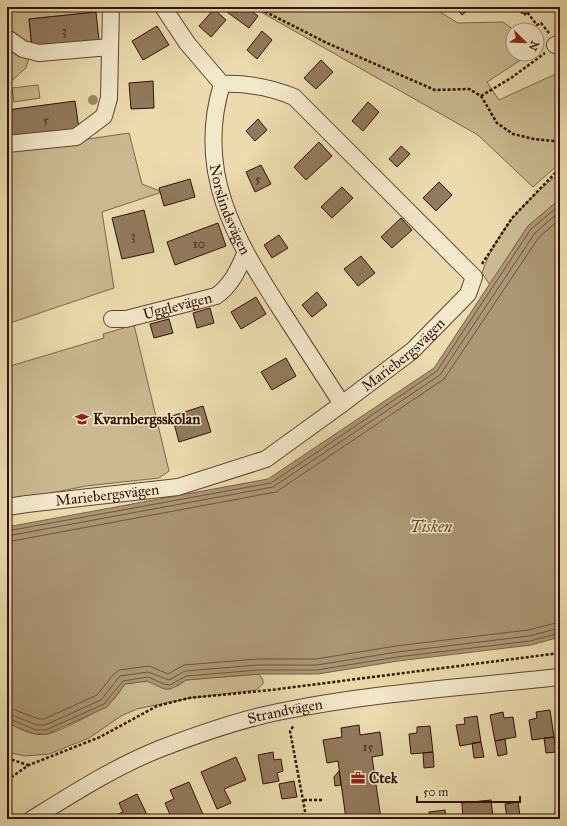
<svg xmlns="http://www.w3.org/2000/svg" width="567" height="826" font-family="'IM FELL Great Primer',serif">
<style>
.green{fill:#cbb991;stroke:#7e654b}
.water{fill:#ac9675;stroke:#7b6148}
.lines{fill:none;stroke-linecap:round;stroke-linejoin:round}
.shore{stroke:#6e543d;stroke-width:1}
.building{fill:#927a5d;stroke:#311105}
.minor-casing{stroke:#60442f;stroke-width:18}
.path{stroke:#311105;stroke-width:2.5;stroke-dasharray:3 2;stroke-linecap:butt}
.minor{stroke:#f2e8ca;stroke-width:16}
.tree{fill:#9e8768}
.labels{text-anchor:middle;stroke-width:3;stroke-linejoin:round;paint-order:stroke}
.number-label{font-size:13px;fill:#492b1b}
.street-label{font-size:15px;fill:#311105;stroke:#f2e8ca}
.poi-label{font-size:15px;font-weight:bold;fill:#311105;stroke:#f2e8ca;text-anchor:start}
.water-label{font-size:16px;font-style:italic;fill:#624632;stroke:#f2e8ca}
</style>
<rect width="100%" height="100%" fill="#ebdbae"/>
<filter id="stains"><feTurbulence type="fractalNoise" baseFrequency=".005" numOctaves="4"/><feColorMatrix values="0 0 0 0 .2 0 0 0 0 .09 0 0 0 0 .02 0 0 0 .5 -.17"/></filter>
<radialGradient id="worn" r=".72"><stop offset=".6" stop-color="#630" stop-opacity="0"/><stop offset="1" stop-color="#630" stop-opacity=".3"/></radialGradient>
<path class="green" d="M7 7H98L96 12 29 19 32 47 26 68 9 83 7 107Z
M252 7H432L458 23 503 22 514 30H513V54H530L487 82 499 100 560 72V163L533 187 478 135Z
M38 85 40 98 14 102 12 88Z
M129 133 142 184 162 192 102 212 114 288 7 324V151Z
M560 173V199L528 226 490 285 482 273C495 232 527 199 560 173Z
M134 325 169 471 159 478 86 486 7 502V367L104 338 103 334Z
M259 674 263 680V684L256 690 190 698 137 709 121 716 89 738 49 754 25 756 7 752V721C17 729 35 737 48 734 63 730 102 710 114 699 118 695 121 689 125 684L147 681 178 686 186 680Z"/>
<path class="water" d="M560 199V637L531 645 398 661 318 674H259L186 680 171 689H164L147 681 125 684 107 707 47 734H35L16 727 7 721V527L268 479 434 368 528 226Z"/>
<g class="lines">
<path class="shore" d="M7 531 271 483 437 371 531 229 560 205
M7 536 273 487 440 375 535 233 560 211
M7 542 276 492 444 379 539 237 560 219
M7 707 39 719H44L97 695 113 675 119 670 149 666 168 674 184 665 258 659H316L396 646 528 630 560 622
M7 713 37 725H45L101 700 120 676 148 672 169 680 185 671 258 665H317L397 652 529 636 560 628
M7 718 36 730H46L104 704 123 681 148 677 164 684 170 685 186 676 259 670H317L397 657 530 641 560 633"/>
</g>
<path class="building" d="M230 7H246L258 16 249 28 227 12Z
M456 7H472L462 15Z
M214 9 226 20 211 37 199 26Z
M96 12 99 40 32 47 29 19Z
M157 26 169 45 143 60 132 41Z
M262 31 272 40 257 59 247 50Z
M321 60 333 72 316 89 304 78Z
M153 81 154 108 131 109 129 83Z
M75 101 79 129 10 138 7 110Z
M368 102 379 112 363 131 352 121Z
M258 119 267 130 255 141 246 131Z
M319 142 332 156 306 180 294 167Z
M401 146 410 154 397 167 389 159Z
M261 165 271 184 255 192 246 172Z
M190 179 195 197 164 206 159 188Z
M439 182 452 195 436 211 423 198Z
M342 187 353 198 332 218 321 207Z
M144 210 154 252 122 259 112 218Z
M401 218 412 230 392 248 381 237Z
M218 223 226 246 175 265 167 242Z
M279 235 288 248 272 258 264 245Z
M361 256 375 273 358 286 344 269Z
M317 292 327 305 312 317 302 305Z
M256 297 266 314 241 329 231 312Z
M210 308 214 323 197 328 193 313Z
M169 319 173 333 154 338 150 324Z
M286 358 296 376 272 390 261 372Z
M203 406 211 432 179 442 172 416Z
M550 710 554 737 532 740 529 720 537 718 536 712Z
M503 712 504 718 513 717 516 737 495 741 490 715Z
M477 716 481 742 460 746 456 725 465 724 464 718Z
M359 725 360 735 380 732 383 755 372 757 381 819H346L338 761 327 763 323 740 342 737 341 728Z
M430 726 433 752 411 754 409 734 417 733V727Z
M554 737 556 752 546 753 544 738Z
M505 739 507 754 498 756 495 741Z
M481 742 484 757 474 758 472 743Z
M273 752 274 760 281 759 283 771 277 773 279 781 263 784 258 755Z
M433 752 434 767 424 768 423 753Z
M236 757 246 780 224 789 231 803 217 809 201 772Z
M339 771 341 785 335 786 334 777Z
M294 781 297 797 282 799 279 784Z
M189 782 205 819H190L188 814 178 819H172L165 803 174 799 170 790Z
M137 794 149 819H116L114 816 123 812 119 803Z
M491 800 493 817 463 819 462 803Z
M518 802 520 816 507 818 505 804Z
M445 810 446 819H430L429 812Z"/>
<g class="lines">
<defs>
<g id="minor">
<path id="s1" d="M163 7 187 43 222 84C195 172 235 239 281 310 301 341 322 373 342 404"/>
<path d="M7 38 23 49 39 53 110 47"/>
<path d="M555 45 560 43"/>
<path d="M7 144 76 137 104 116 109 98 111 7"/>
<path id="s2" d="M112 319H126L216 296C231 286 238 270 245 254"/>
<path id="s3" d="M7 507 27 504 178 487 266 459 342 404 412 351 468 294 474 277 294 97C270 87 247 83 222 84"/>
<path id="s4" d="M32 819C74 793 116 766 162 748 199 734 238 720 278 712 370 693 466 687 560 677"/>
</g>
</defs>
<use href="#minor" class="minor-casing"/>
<path class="path" d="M256 7 327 43 435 90 469 89 481 96 497 123 513 134 534 139 553 141 560 139
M518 7 524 15 527 12 537 25 541 23 549 33
M481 96 511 78 545 53
M482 264 512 218 560 168
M7 758 28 765
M7 780 29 765 100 737 157 706 189 698 271 690 560 653
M304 800H323
M287 819 302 816 305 811 290 731 294 725"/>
<use href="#minor" class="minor"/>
</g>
<circle class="tree" cx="93" cy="100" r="5"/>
<defs>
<symbol id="school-bare" viewBox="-9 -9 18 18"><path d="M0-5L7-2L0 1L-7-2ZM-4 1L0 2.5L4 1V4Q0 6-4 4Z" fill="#8f2418" stroke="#f2e8ca" stroke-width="2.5" paint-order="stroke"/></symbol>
<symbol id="office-bare" viewBox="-9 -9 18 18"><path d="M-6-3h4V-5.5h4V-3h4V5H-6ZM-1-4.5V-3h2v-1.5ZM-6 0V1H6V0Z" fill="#8f2418" stroke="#f2e8ca" stroke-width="2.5" paint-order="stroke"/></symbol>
</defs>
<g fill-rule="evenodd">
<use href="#school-bare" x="72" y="409" width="20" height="20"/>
<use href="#office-bare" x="348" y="768" width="20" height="20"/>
</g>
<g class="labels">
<g class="number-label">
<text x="64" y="35">3</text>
<text x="46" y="124">5</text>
<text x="258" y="183">5</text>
<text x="133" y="240">3</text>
<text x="199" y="248">10</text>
<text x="368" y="751">15</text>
</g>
<g class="street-label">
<text dy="5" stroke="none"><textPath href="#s1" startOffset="226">Norslindsvägen</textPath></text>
<text dy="5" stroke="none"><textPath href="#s2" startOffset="67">Ugglevägen</textPath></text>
<text dy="5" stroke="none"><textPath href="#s3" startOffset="437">Mariebergsvägen</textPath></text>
<text dy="5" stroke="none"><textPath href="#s3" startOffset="101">Mariebergsvägen</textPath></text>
<text dy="5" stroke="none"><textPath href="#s4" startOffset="277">Strandvägen</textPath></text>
</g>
<g class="poi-label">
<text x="93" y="424">Kvarnbergsskolan</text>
<text x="369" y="783">Ctek</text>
</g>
<g class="water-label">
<text x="431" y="532">Tisken</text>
</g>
</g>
<rect width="567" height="826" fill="none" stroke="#ebdbae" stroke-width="24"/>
<rect x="8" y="8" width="551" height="810" fill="none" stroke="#311105" stroke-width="2"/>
<rect x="12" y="12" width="543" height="802" fill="none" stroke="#311105"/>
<g transform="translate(525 42) rotate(113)"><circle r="19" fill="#f2e8ca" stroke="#a5927b"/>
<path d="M0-3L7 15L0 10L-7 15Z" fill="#8f2418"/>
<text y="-6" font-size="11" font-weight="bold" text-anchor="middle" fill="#311105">N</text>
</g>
<path d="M417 796v6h103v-6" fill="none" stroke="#311105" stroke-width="2"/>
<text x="423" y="796" font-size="12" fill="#311105" stroke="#f2e8ca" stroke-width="3" paint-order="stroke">50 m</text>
<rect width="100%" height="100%" filter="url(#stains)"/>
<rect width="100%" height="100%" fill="url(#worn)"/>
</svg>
